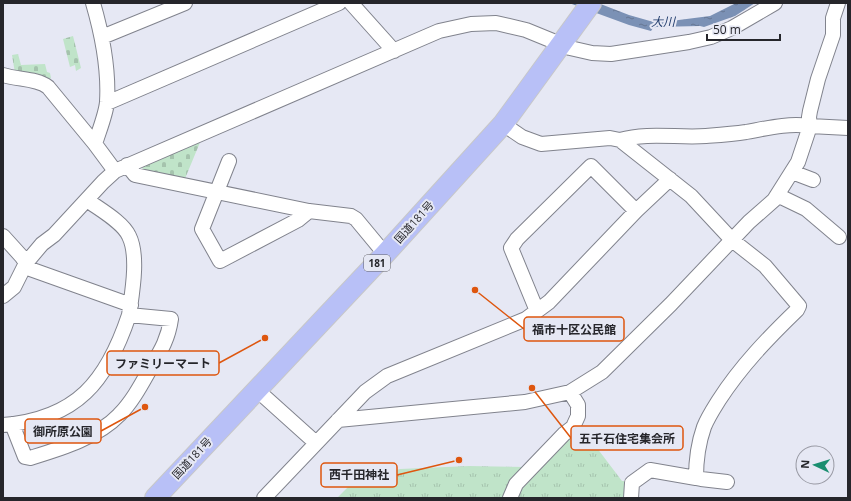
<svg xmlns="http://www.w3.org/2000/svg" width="851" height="501" font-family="'Open Sans','Noto Sans JP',sans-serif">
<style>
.grass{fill:url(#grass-tufts)}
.cemetery{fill:url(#cemetery-stones)}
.water{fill:url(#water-ripples)}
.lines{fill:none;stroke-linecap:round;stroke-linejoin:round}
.minor-casing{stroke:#81838d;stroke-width:16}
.highway-casing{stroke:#c7c7c8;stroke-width:22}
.minor{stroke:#fff;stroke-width:14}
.highway{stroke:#b8c0f7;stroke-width:20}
.labels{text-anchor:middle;stroke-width:4;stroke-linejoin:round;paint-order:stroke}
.shield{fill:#e6e8f4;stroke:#606067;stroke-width:1}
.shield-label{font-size:10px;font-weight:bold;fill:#26262b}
.street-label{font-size:11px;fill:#26262b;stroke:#e6e8f4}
.water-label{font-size:12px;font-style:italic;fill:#1e3a6a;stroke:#e6e8f4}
.leader{fill:none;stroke:#de560e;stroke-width:1.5}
.callout-dot{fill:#de560e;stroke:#e6e8f4;stroke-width:1.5}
.callout{fill:#e6e8f4;stroke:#de560e;stroke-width:1.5}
.callout-label{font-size:12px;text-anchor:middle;font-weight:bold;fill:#26262b}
</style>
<defs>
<pattern id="grass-tufts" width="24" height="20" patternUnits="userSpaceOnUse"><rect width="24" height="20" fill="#c0e4c9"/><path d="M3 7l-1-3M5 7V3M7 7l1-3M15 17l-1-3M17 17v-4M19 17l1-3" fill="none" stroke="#a5c3ad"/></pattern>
<pattern id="cemetery-stones" width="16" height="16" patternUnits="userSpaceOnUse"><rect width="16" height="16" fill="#c0e4c9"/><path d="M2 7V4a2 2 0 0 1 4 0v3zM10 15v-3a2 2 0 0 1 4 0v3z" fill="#a5c3ad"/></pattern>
<pattern id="water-ripples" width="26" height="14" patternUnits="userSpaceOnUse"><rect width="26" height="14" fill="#7b91b5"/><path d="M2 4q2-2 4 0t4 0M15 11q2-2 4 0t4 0" fill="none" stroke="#657693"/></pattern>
</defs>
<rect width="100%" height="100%" fill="#e6e8f4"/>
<path class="grass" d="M578 423 622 481H624L628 487 627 498H513Z
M469 466 528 467 505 498H337L351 484 400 469Z"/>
<path class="cemetery" d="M73 36 81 68 76 71 75 65 70 67 63 39Z
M18 54 21 65 45 64 47 72 50 73 51 78 47 81 15 73 12 55Z
M201 140 184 181 143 172 142 165Z"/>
<path class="water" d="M569 3H598L629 15 650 21 663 22 710 16 736 3H755L735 16 704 27 700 26 656 27 653 28 651 31 629 25Z"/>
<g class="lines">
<defs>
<path id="minor" d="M93 3C102 34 109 69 107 102 106 114 99 131 95 144
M351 3 394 51
M838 3 833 18V35L818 79 810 111 809 117 810 126 848 128
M102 37 185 3
M3 75C18 80 36 78 48 87L95 144 115 171
M107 103 339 3
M503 124 522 137 541 144 610 138 620 140 691 196 732 240 765 266 799 306 797 310C768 338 741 366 719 400 714 408 708 417 704 427 698 444 696 460 696 478L650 470 632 483 631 498
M229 161 202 229 220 261 298 220 309 211
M127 165 135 175 309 211 351 216 356 219 385 254
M792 172 813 180
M777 195 806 209 839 237
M3 236 22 257 30 269 131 305
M3 296 14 287 26 263 42 244 54 235 103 182 115 171 439 31 471 24 496 23 526 30 570 48 592 53 611 54 689 42 711 37 732 28 775 3
M537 311 511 248 517 239 591 166 636 211
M257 390 316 443
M338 420 525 402 570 392 602 372 671 304 749 222 774 200 798 162 810 126C788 123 768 128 746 132 733 134 719 135 706 136 677 138 648 132 620 140
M12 424 25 457 30 458C59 449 97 438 119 415 132 402 141 385 150 369 160 352 168 340 171 319L129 315C132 293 139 256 129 236 123 222 99 209 87 200
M3 425C77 419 107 381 129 315
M696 478 701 479 727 482
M264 498 365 392 387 376 526 319 549 302 636 211 670 179
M510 498 516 484 564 434 573 427 578 416V405L570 392"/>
<path id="highway" d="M155 498 385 254 503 124 591 3"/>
</defs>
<use href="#minor" class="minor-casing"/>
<use href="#highway" class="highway-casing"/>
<use href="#minor" class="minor"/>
<use href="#highway" class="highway"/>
</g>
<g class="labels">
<rect class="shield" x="364" y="255" width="26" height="16" rx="3"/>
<g class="shield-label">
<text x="377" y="267">181</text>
</g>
<g class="street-label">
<text transform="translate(414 222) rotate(-48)" y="4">国道181号</text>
<text transform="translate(192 458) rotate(-47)" y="4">国道181号</text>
</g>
<g class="water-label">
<text x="663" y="26">大川</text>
</g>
</g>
<path class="leader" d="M475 290L524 329M265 338L219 363M145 407L101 431M532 388L571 438M459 460L397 475"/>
<g class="callout-dot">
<circle cx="475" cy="290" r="4"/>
<circle cx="265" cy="338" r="4"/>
<circle cx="145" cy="407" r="4"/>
<circle cx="532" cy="388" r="4"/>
<circle cx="459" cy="460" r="4"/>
</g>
<g class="callout">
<rect x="524" y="317" width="100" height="24" rx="4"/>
<rect x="107" y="351" width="112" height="24" rx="4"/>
<rect x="25" y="419" width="76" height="24" rx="4"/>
<rect x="571" y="426" width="112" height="24" rx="4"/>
<rect x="321" y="463" width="76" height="24" rx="4"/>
</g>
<g class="callout-label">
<text x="574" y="334">福市十区公民館</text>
<text x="163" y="368">ファミリーマート</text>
<text x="63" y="436">御所原公園</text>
<text x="627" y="443">五千石住宅集会所</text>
<text x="359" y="479">西千田神社</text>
</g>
<rect width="851" height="501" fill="none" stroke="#26262b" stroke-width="8"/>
<g transform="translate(815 465) rotate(274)"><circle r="19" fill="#e6e8f4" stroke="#999aa4"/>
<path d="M0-3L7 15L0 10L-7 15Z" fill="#1a8e70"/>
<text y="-6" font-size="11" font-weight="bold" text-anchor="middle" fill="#26262b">N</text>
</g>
<path d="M707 34v6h73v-6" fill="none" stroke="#26262b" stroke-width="2"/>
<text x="713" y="34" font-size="12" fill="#26262b" stroke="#e6e8f4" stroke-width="3" paint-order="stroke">50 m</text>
</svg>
